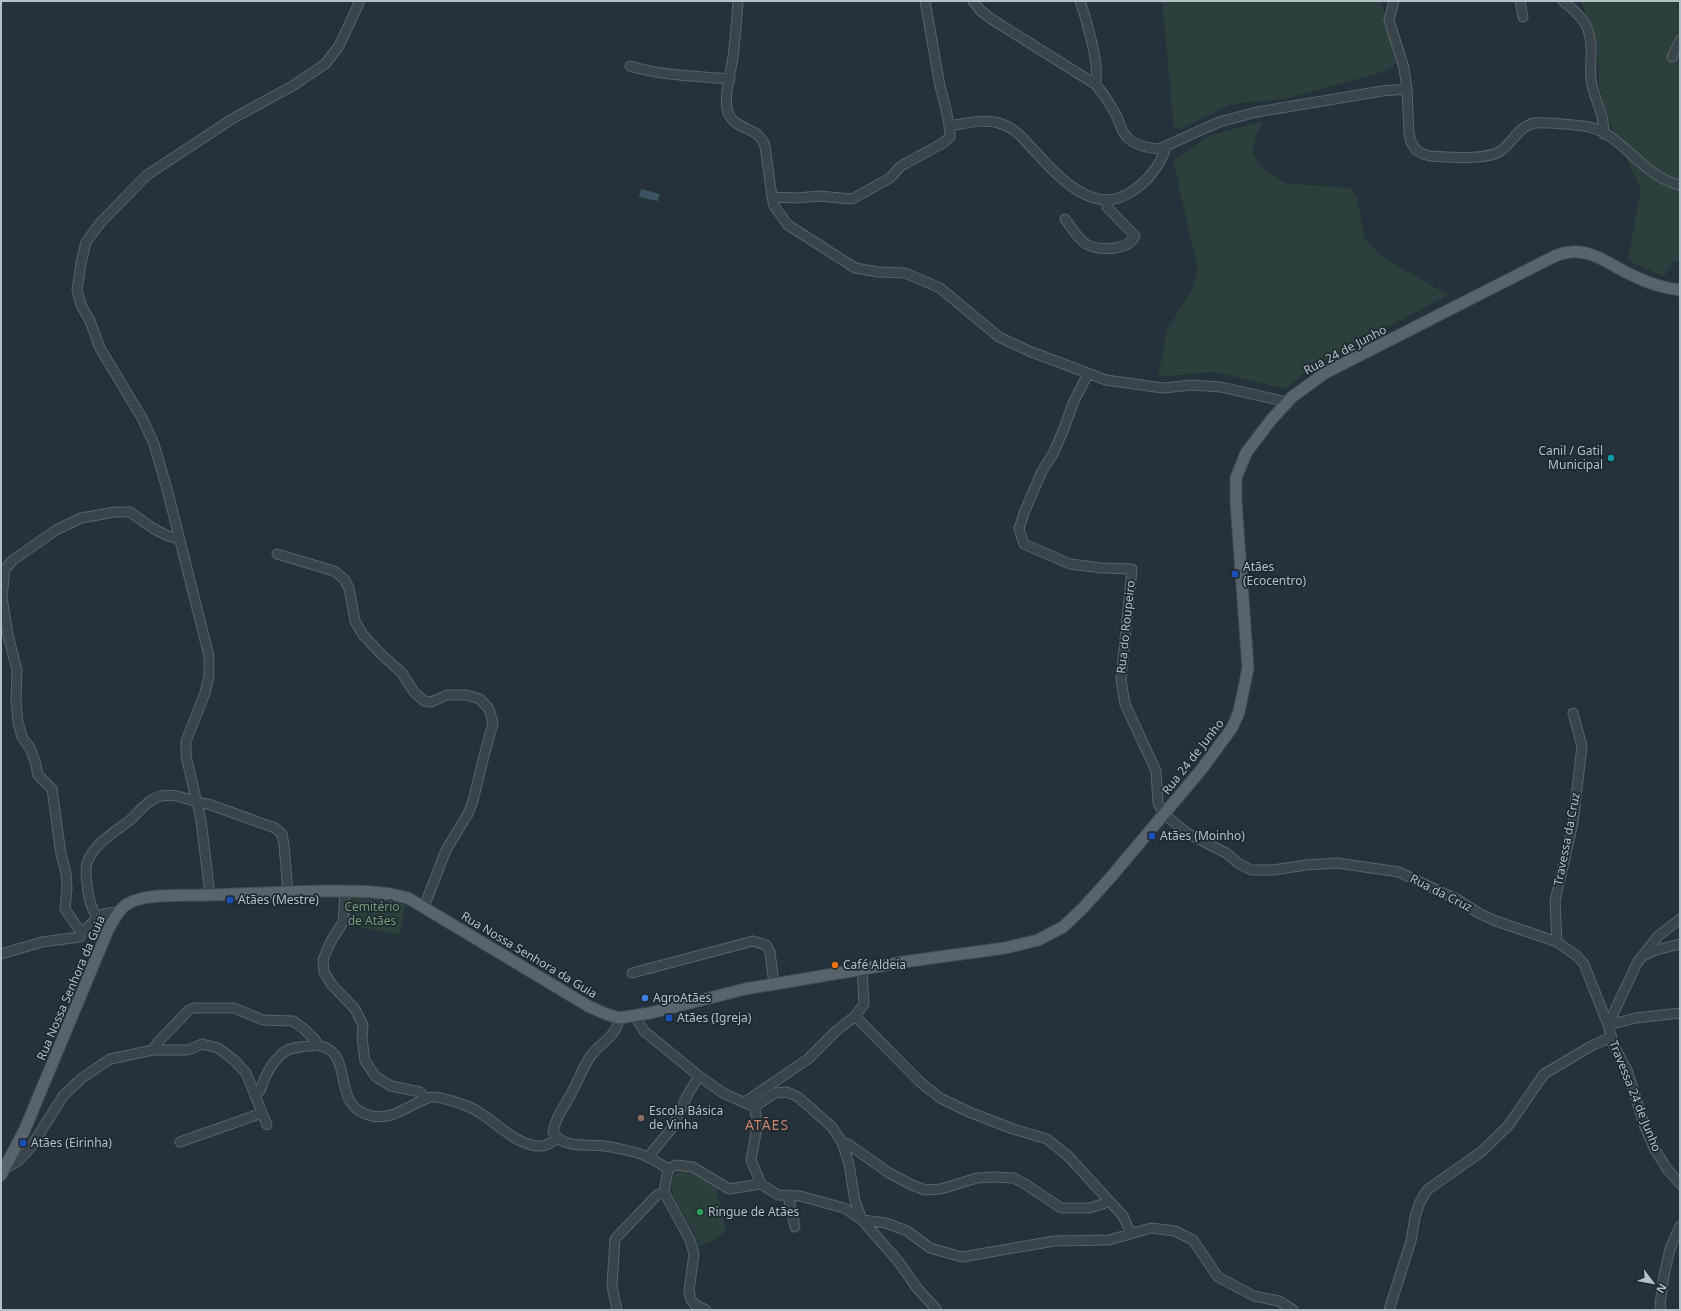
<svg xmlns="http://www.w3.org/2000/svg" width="1681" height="1311" font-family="'Noto Sans',sans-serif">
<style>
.green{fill:#2b403d}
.water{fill:#3d5362}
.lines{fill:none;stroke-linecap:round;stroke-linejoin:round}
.minor-casing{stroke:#586269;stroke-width:11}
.major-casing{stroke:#434d54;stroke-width:13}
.minor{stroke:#3a444b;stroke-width:9}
.major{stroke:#58636b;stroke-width:11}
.culture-dot{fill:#0f9aa8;stroke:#1f2930;stroke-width:1.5}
.transit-dot{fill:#1a4fb4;stroke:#1f2930;stroke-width:1.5}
.food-dot{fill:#e8710a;stroke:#1f2930;stroke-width:1.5}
.shop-dot{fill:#3f7fe0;stroke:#1f2930;stroke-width:1.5}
.education-dot{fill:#8d6e63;stroke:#1f2930;stroke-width:1.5}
.leisure-dot{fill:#2e9e5b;stroke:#1f2930;stroke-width:1.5}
.labels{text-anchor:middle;stroke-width:3.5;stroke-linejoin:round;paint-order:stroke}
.street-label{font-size:12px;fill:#b5bfc7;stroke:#1f2930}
.poi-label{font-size:12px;fill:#b5bfc7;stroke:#1f2930;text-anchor:start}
.park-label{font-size:12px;fill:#769a79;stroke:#1f2930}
.quarter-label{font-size:14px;letter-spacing:1px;fill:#ca876d;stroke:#1f2930}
</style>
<rect width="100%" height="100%" fill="#26323b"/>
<path class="green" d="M1162 1H1381L1396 63 1386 71 1285 99 1231 104 1181 129 1174 128Z
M1581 1H1680V262H1673L1664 276 1628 261 1641 188 1613 132 1599 86V66L1595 39Z
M1263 121 1256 136 1252 154 1263 170 1285 183 1350 188 1357 197 1364 237 1381 256 1448 295 1309 369 1285 389 1215 372 1158 377 1167 330 1192 290 1198 270 1173 161 1209 136Z
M353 894 405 904 400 935 344 924 348 897Z
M681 1170C696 1172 706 1179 717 1189L726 1231 713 1240 699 1247C698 1244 698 1241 697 1238 691 1223 655 1182 681 1170Z"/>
<path class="water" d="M641 189 660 194 658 201 639 197Z"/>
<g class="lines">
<defs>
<path id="minor" d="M738 1C737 20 735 38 733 57 731 72 722 101 729 115 738 131 759 127 765 146L772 197 774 206 788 225 855 268 878 272 905 273 940 288 999 337 1029 351 1106 380 1163 388 1192 385 1221 387 1287 402
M973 1 981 11 993 20 1095 84C1104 93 1110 104 1116 115 1120 122 1121 132 1127 137 1134 145 1149 148 1159 149L1219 122 1257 112 1382 91 1407 89
M1080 1C1086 18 1101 68 1095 84
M1394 1 1389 20 1404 68 1407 89 1409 133 1411 142 1416 150 1423 154 1430 156C1450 157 1479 160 1497 153 1507 149 1513 137 1521 130 1525 127 1529 124 1534 123 1545 122 1578 125 1589 127 1622 134 1644 178 1680 185
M1520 1 1523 17
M1563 1C1584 18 1592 27 1591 55 1591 63 1590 72 1591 80 1594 100 1604 111 1604 134
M1672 57 1680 40
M630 66C662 76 697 76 730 79
M950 126C966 123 986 118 1002 124 1014 128 1022 137 1030 146 1055 173 1092 218 1131 192 1148 181 1160 166 1166 147
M772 197 796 198 819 196 852 199 890 178 901 166 943 143 950 137C950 120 944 102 940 86 935 58 930 29 925 1
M1065 219C1071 227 1077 238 1086 244 1099 251 1128 251 1135 236L1107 207 1108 200
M1088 374 1074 401 1063 431 1053 454 1042 471 1024 513 1019 529 1024 544 1070 564 1102 568 1132 569 1121 680 1125 704 1156 771 1158 803 1164 814 1187 833 1226 853 1238 863 1251 870H1273L1306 865 1337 863 1399 872 1458 900 1480 914 1496 921 1557 942 1577 956 1584 964 1608 1025 1613 1044 1627 1070 1645 1127 1655 1150 1668 1170 1680 1184
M277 554 334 571 344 579 349 588 355 621 363 635 382 655 402 673 414 692 424 701 431 702 447 695H466L480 699 489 709 493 723 484 756 473 801 468 814 446 850 424 907
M345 891 343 922 330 943 323 960 324 972 332 985 355 1009 363 1025 362 1038 365 1061 376 1077 391 1086 420 1092 426 1099
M210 895 201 820 186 756V741L205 693 209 676V656L167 489 154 444 142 418 100 348 90 321 81 305 77 290 81 263 86 242 101 222 147 175 232 119 294 85 325 64 339 46 360 1
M118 912C96 913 98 918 83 932L78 928 65 909 67 888 66 873 61 854 52 789 38 775 35 761 30 748 22 737 18 722 16 701 17 670 8 635 2 597 5 569 13 560 56 530 81 518 115 512H130L154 529 168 536 179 539
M96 916C91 907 88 896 87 884 86 877 85 870 87 863 93 844 115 832 130 820 139 812 148 799 161 796 177 792 192 803 208 804L275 828 282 834 284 845 288 892
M1557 942 1555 901 1573 823 1582 746 1573 713
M1 954 42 942 80 937 83 932
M1645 955 1656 950 1680 944
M632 973 753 941 766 945 770 952 774 984
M635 1016 644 1031 699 1076 723 1093 754 1107 775 1093 787 1092 798 1097 832 1127 842 1142 849 1164 855 1201 862 1220 898 1261 917 1288 937 1310
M855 1016 920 1082 940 1098 969 1112 1013 1129 1047 1139 1068 1156 1123 1216 1131 1234
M619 1018C617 1037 600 1042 590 1057 583 1067 579 1079 573 1090 566 1105 556 1115 553 1132 563 1149 586 1144 604 1146 614 1147 625 1150 634 1152 646 1155 658 1162 668 1169
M1608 1025 1637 963 1658 936 1680 919
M1608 1025 1636 1018 1680 1013
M153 1050 158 1042 189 1010 194 1008H234L263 1020 293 1021 304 1029 315 1040 319 1046
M256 1095C262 1090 261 1087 264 1080 269 1068 280 1050 294 1048 302 1047 314 1044 321 1046 356 1055 329 1107 372 1116 391 1120 407 1107 423 1100 426 1099 429 1097 432 1097 443 1097 456 1102 467 1106 490 1114 514 1147 541 1146 547 1146 552 1142 557 1138
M745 1102 808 1059 835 1032 855 1016 864 1004 862 970
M754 1107 758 1122 751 1160 761 1184
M180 1142 262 1113
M842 1142 848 1144 889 1173 912 1185 925 1190 941 1189 977 1178 994 1177 1014 1178 1025 1184 1061 1208H1089L1103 1204 1108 1200
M648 1157 672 1128 688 1094 699 1076
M4 1169 18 1161 31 1147 63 1096 82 1078 110 1059 153 1050H188L202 1044 218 1048 234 1060 246 1073 267 1125
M788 1195 795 1227
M617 1310 612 1286 615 1239 657 1195 664 1192
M706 1310 696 1305 691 1300 689 1291 694 1254 690 1240 664 1192 668 1169 676 1165 693 1167 729 1189 761 1184 778 1195 800 1196 844 1208 862 1220 886 1223 907 1231 930 1248 962 1257 1054 1241 1109 1240 1151 1228 1175 1231 1193 1240 1218 1277 1254 1296 1279 1301 1293 1310
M1389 1310 1411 1241 1415 1217 1420 1202 1427 1190 1481 1152 1508 1126 1544 1074 1593 1045 1612 1037
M1661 1310 1660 1305 1664 1275 1670 1249 1680 1226"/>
<path id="major" d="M1 1175 25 1129 108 930C114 920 119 907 131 902 154 893 184 896 209 895 246 894 283 892 321 891 351 891 379 890 408 898L588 1006 606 1014 619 1018 650 1013 745 989 910 961 1005 948 1038 940 1063 927 1083 908 1111 877 1201 770 1232 728 1239 712 1248 668 1236 502V478L1246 453 1271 420 1292 397 1325 373 1545 261C1551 258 1558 254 1565 253 1590 246 1614 268 1636 277 1650 284 1664 288 1680 290"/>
</defs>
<use href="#minor" class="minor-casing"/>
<use href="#major" class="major-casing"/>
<use href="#minor" class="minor"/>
<use href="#major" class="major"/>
</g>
<circle class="culture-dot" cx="1611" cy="458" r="4"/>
<g class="transit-dot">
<rect x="1231" y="570" width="8" height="8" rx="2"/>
<rect x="1148" y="832" width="8" height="8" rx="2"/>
<rect x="226" y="896" width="8" height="8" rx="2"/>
<rect x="665" y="1014" width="8" height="8" rx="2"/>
<rect x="19" y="1139" width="8" height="8" rx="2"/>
</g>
<circle class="food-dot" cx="835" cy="965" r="4"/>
<circle class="shop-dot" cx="645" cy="998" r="4"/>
<circle class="education-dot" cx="641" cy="1118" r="4"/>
<circle class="leisure-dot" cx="700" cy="1212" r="4"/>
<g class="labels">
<g class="street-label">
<text transform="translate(1345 350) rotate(-28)" y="4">Rua 24 de Junho</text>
<text transform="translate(1126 627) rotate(-84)" y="4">Rua do Roupeiro</text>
<text transform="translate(1193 757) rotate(-52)" y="4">Rua 24 de Junho</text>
<text transform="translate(1567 839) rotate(-79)" y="4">Travessa da Cruz</text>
<text transform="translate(1441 893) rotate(27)" y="4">Rua da Cruz</text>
<text transform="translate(529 955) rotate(31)" y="4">Rua Nossa Senhora da Guia</text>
<text transform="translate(71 988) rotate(-67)" y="4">Rua Nossa Senhora da Guia</text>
<text transform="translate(1635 1096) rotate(68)" y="4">Travessa 24 de Junho</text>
</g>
<g class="poi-label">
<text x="1603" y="455" text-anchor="end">Canil / Gatil<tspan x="1603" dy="14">Municipal</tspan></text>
<text x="1243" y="571">Atães<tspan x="1243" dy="14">(Ecocentro)</tspan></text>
<text x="1160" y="840">Atães (Moinho)</text>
<text x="238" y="904">Atães (Mestre)</text>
<text x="843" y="969">Café Aldeia</text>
<text x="653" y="1002">AgroAtães</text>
<text x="677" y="1022">Atães (Igreja)</text>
<text x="649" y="1115">Escola Básica<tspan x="649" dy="14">de Vinha</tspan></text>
<text x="31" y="1147">Atães (Eirinha)</text>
<text x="708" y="1216">Ringue de Atães</text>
</g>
<g class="park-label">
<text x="372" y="911">Cemitério<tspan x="372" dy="14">de Atães</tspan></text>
</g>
<g class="quarter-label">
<text x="767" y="1130">ATÃES</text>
</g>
</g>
<rect width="1681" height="1311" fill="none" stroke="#b5bfc7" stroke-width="4"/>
<g transform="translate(1653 1283) rotate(122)" stroke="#1f2930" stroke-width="3" paint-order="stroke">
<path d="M0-3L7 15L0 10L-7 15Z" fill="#b5bfc7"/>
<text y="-6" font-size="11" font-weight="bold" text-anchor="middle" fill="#b5bfc7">N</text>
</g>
</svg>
